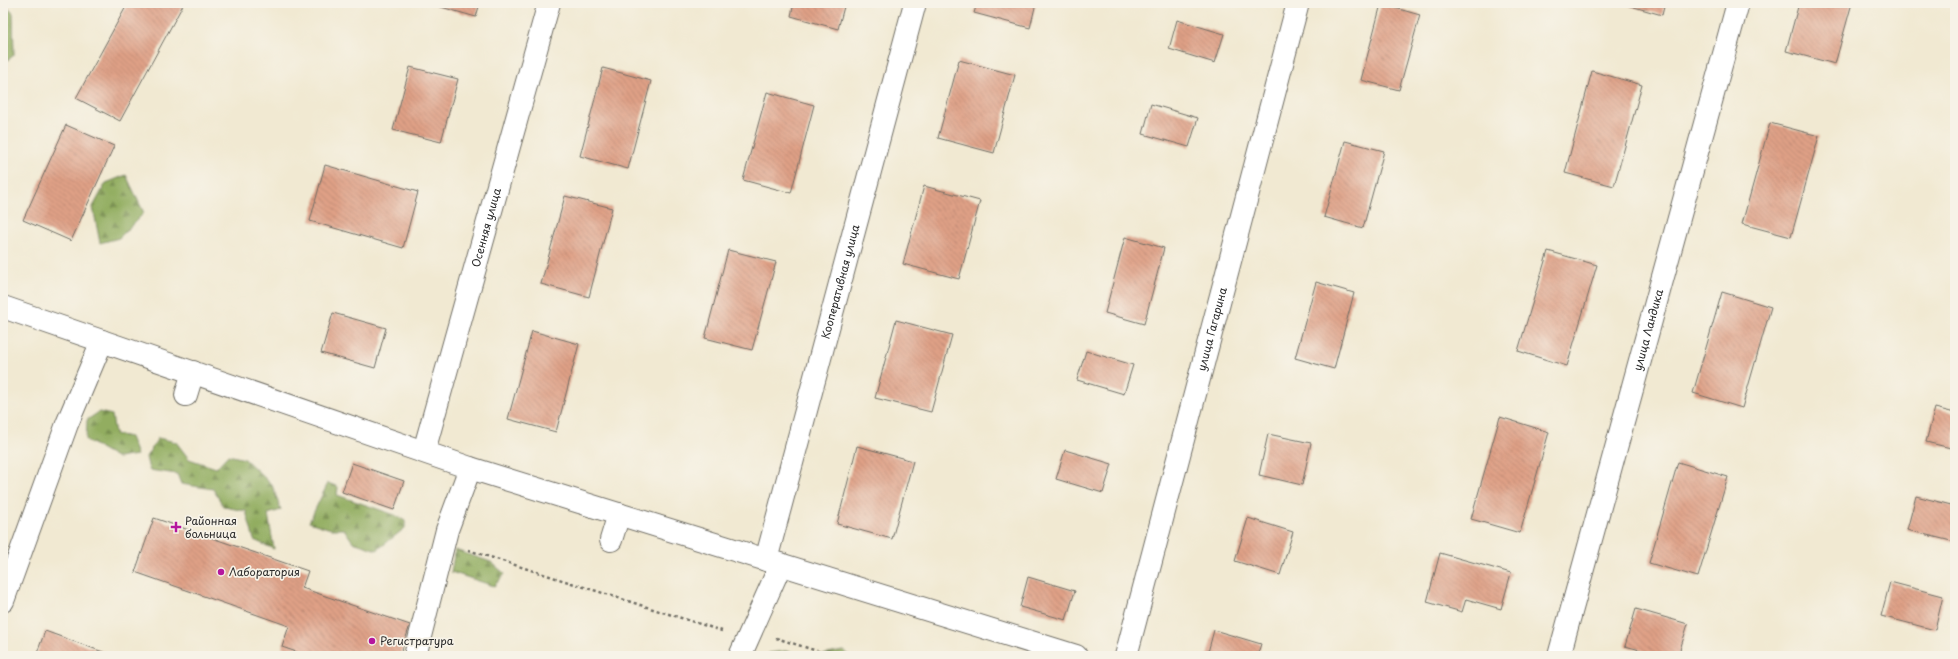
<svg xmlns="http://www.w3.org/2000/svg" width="1958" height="659" font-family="'Playpen Sans',sans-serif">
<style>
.forest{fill:url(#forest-firs);stroke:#5e6c46}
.building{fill:url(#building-back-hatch)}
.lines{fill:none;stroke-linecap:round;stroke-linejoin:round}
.minor-casing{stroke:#706e65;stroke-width:24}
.path{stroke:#706e65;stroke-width:2.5;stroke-dasharray:3 3;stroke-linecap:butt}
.minor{stroke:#fff;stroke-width:22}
.poi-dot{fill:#b5179e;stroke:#f7f3e8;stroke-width:1.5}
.labels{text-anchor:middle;stroke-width:3.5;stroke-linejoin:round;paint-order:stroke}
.street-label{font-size:11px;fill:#2b2b2b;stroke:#f7f3e8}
.poi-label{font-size:11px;fill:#2b2b2b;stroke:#f7f3e8;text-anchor:start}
</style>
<defs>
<pattern id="forest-firs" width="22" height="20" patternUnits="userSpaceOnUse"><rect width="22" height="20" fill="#92ad60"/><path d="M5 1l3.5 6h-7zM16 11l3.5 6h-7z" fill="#778d4f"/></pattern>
<pattern id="building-back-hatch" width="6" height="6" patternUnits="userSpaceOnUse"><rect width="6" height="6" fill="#dfa086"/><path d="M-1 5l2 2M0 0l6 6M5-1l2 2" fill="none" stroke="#b5836e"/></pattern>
</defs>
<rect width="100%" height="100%" fill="#f7f3e8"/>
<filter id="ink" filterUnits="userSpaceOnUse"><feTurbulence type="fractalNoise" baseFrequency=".025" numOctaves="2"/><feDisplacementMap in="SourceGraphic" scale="8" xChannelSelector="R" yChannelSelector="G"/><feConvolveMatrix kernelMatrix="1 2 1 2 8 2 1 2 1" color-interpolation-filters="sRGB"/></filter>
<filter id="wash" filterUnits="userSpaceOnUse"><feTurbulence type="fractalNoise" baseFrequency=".012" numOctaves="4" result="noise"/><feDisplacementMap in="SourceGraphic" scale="16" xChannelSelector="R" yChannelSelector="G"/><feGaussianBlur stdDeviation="0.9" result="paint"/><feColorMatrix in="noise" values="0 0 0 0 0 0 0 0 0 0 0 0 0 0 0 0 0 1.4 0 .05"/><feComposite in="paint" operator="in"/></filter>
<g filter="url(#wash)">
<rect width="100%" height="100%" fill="#f1e9d2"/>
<path class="forest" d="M3 4 13 13 14 55 3 64Z
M126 175 144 213 119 238 100 243 93 207 106 183Z
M99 412 112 415 115 434 130 437 137 455 118 458 86 440 87 420Z
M158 438 176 442 189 459 216 468 228 455 245 459 272 485 281 510 268 514 274 549 254 540 246 511 224 507 213 489 181 484 177 474 149 470 146 457Z
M328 483 338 487 337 495 395 515 405 521V528L377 550 353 542 344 529H331L309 522Z
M455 550 491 562 505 574 494 586 451 572Z
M785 651 812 656H770L768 653Z
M844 651 850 656H816Z"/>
<g id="blocks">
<path class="building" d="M128 3H184L120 121 76 98Z
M427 3H480L476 17Z
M794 3H845L838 29 791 16Z
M977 3H1036L1030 28 974 13Z
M1620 3H1665L1662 15Z
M1799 3H1852L1835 64 1786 51Z
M1381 4 1420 15 1399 90 1361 80Z
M1177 20 1224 34 1215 63 1169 49Z
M959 60 1015 75 994 153 938 138Z
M410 67 458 79 441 142 393 130Z
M603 68 651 81 628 169 580 156Z
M1592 71 1642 85 1614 186 1565 173Z
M767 92 814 105 791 193 743 180Z
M1151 104 1198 118 1189 147 1143 134Z
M1770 123 1819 136 1791 237 1742 224Z
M66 125 114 146 71 241 23 220Z
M1345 141 1384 151 1363 228 1324 217Z
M325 165 418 192 403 248 310 221Z
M924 186 980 201 959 279 903 264Z
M565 196 612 208 589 297 541 284Z
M1125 237 1164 248 1144 324 1105 313Z
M728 250 776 262 752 350 705 338Z
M1548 251 1597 265 1567 366 1518 351Z
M1316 282 1354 293 1334 369 1295 358Z
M1722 292 1771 307 1742 408 1693 393Z
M333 313 386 328 375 368 321 353Z
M896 320 952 335 931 412 875 398Z
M532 331 579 344 556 432 508 419Z
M1086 351 1133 365 1124 394 1077 380Z
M1935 408 1955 413V449L1926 442Z
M1500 417 1549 432 1520 533 1471 519Z
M1268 434 1311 443 1302 485 1259 475Z
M857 446 913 461 892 539 837 524Z
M1065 450 1112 464 1103 493 1056 479Z
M1678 462 1728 477 1698 577 1649 563Z
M352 463 404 481 394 510 342 492Z
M1916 496 1955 506V542L1907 530Z
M154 518 308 571 302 588 410 625 400 656H308L282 647 289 626 135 572Z
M1248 518 1293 532 1280 575 1235 561Z
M1440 553 1511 573 1501 609 1466 599 1462 612 1427 602Z
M1028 577 1075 591 1066 620 1020 607Z
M1890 582 1943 596 1935 630 1881 616Z
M1636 609 1688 624 1678 656H1663L1625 646Z
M1214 630 1261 644 1257 656H1207Z
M45 631 114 656H36Z"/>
</g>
</g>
<g filter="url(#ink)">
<use href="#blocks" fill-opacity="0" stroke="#706e65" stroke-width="1"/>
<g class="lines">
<defs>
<g id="minor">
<path d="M3 307 470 468 1076 656"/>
<path d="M186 395 193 372"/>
<path id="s1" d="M424 451 549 3"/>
<path d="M611 540 619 514"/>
<path id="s2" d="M766 560 915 3"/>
<path d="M3 601 67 424 102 341"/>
<path d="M415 656 447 530 470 468"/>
<path d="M740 656 781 564"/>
<path id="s3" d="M1126 656 1298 3"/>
<path id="s4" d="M1559 656 1738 3"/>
</g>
</defs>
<use href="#minor" class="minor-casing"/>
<path class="path" d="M468 550 722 631
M776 638 833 656"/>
<use href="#minor" class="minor"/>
</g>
</g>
<g class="poi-dot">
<path d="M174 521h4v4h4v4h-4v4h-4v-4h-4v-4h4z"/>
<circle cx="221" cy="572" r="4"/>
<circle cx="372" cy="641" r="4"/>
</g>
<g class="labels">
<g class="street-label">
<text dy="4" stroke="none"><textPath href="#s1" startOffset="232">Осенняя улица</textPath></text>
<text dy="4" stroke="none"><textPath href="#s2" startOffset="288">Кооперативная улица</textPath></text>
<text dy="4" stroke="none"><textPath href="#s3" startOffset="338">улица Гагарина</textPath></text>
<text dy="4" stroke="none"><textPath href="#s4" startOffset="338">улица Ландика</textPath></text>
</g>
<g class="poi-label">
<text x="185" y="525">Районная<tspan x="185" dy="13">больница</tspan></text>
<text x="229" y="576">Лаборатория</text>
<text x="380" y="645">Регистратура</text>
</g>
</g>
<rect width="1958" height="659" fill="none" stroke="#f7f3e8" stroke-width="16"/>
</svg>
